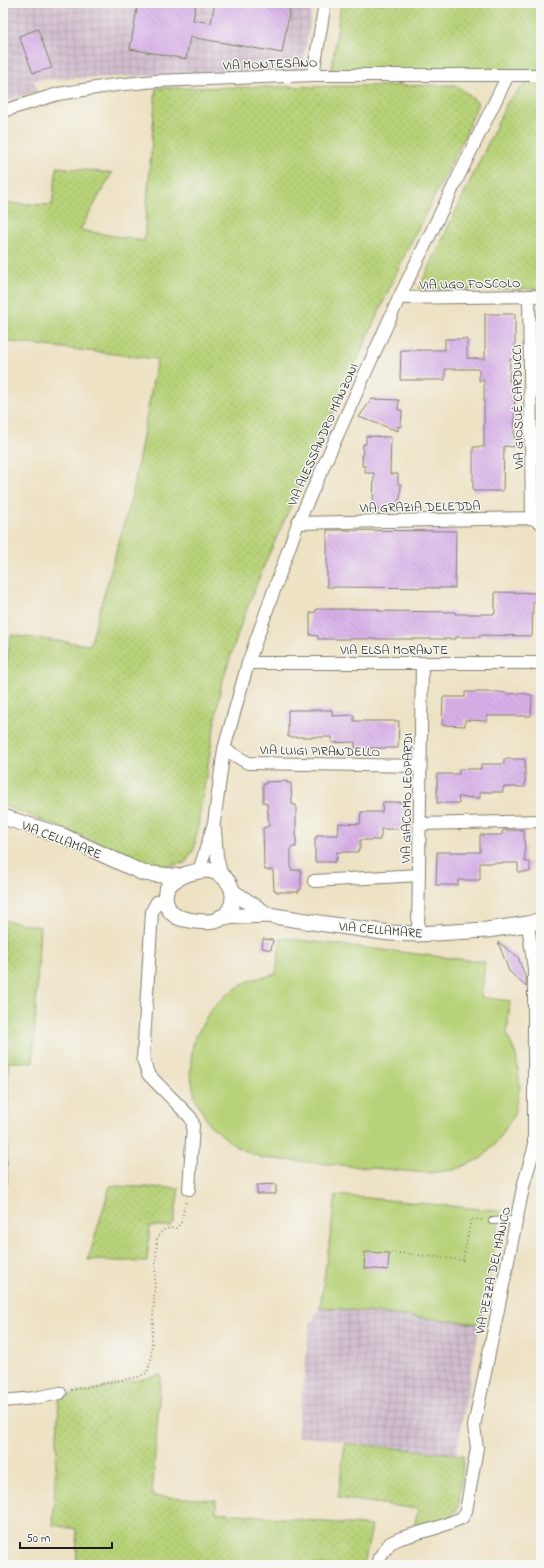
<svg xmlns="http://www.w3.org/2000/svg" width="544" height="1568" font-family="'Indie Flower',sans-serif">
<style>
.industrial{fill:url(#industrial-grid)}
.grass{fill:url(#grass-dots);stroke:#6a774a}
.park{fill:#b7d278;stroke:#6a774a}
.building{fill:url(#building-back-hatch)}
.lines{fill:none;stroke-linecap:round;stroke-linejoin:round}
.service-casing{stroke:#847f70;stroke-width:8}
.minor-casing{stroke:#847f70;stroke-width:14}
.tertiary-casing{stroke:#847f70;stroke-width:17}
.path{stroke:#847f70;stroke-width:2;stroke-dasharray:1 3;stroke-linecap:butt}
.service{stroke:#fff;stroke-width:6}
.minor{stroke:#fff;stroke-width:12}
.tertiary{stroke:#fff;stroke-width:15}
.labels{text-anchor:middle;stroke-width:3;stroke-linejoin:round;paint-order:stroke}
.street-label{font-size:13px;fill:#1c1c1c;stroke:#f6f6f2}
</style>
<defs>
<pattern id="industrial-grid" width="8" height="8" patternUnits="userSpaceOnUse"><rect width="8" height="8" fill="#d0bdcd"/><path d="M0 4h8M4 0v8" fill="none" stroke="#b2a2af"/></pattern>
<pattern id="grass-dots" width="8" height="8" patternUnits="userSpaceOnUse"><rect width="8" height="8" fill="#b7d278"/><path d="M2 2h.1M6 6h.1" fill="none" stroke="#9db467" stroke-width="1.8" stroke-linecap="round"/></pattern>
<pattern id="building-back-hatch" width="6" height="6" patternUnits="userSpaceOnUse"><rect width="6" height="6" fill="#d8b0e9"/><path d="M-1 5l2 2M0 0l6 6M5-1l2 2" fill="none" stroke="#b997c7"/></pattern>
</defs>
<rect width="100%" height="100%" fill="#f6f6f2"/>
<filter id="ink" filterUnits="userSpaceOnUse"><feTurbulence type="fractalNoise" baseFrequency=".025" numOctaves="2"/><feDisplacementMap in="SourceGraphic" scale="8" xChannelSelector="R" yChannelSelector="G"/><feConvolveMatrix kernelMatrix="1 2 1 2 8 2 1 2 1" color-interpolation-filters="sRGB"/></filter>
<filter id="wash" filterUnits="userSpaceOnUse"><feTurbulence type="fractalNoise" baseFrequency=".012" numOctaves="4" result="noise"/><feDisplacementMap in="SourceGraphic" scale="16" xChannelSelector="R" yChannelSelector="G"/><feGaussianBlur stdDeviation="0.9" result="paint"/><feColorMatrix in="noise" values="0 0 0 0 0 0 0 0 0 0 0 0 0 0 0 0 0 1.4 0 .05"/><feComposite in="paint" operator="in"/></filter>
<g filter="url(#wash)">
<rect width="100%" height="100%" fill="#ede2c4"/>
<path class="industrial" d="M3 3H313L302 69 34 80 37 92 3 101Z
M320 1307 480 1324 456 1454 297 1436 310 1324Z"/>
<path class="grass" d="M341 3H541V289H419L508 101 531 78 331 73Z
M457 85 478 103 464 138 406 252 265 563 240 627 221 686 194 849 185 863 158 867 3 805V688L11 635 90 645 133 491 157 359 3 341V203L52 205 57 167 112 173 80 230 144 241 156 88Z
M3 920 40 927 33 1062H8L7 1184 3 1185Z
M110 1186 179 1188 174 1221 170 1226H150L147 1262 88 1260Z
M161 1375 152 1496 216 1500V1512L372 1526 364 1565H77L76 1529 53 1525 59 1397Z
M345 1443 464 1455 458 1508 449 1519 413 1531 418 1509 338 1498Z"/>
<path class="park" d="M281 938 485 962 481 997 510 1001 507 1034 516 1055 520 1087 513 1117 499 1139 482 1158 454 1170 427 1173 262 1158 235 1146 209 1124 195 1098 190 1072 193 1042 209 1012 228 993 251 980 276 974Z
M336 1195 501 1211 480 1324 320 1307Z"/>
<g id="blocks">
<path class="building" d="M138 3H196L193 20 211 23 215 3H291L282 53 190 37 186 59 130 49Z
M38 29 52 68 33 73 19 36Z
M485 314H515V359H510L509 381H515L514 447 504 446 503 491H473V447H484V380L479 381V369H445V380H400L401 350H445V339H467V358L485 359Z
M372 399 399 400 398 410H402L401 427 398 426V431L359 417Z
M366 436 391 437 390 474H398V484H401L400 500H398V510H376V503H373L374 473H365V466H362L363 444H366Z
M327 530 456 531 455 588 327 587Z
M495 592 541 593V602H533L532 636 480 635V637H456V639H318V636L310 635V613L316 612V609H378V611L455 612V614H495Z
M465 692H499L510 694 521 693 532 695 531 716H487V721L465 720V726L442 725 443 697H465Z
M288 710H332V716L354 715V721H399L398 748H355V742L332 743V737H288Z
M504 759H525V787H503V792H480V798L458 797 459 803H437V774H459V769H481V764H504Z
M287 781V783H291L292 804 296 805V847H291V870H301V890H298L299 892H276V890H274L273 870H265V868H264L263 828 269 826 267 804 263 802V784H266V782Z
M383 802H402V804H404L403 826H401L402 829H381V837H380V840H360V849H358V852H337V859H335V862H315V838H317V835H338L339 823 360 824 361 812H382Z
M503 830H524L525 862H530V872H518V863H480V880H458V885H436L437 852H480V835H502Z
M263 939 273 940 271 950 262 948Z
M498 942 518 957 526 979V987L509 971Z
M276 1184V1194H257V1185Z
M365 1252 389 1253 388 1270 364 1268Z"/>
</g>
</g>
<g filter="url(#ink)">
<use href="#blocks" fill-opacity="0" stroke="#847f70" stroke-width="1"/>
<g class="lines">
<defs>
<path id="service" d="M492 1221 516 1220"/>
<path id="minor" d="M313 75 325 3
M3 111 58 94 115 85 156 81 313 75H541
M529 296 532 518
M399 298 541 296
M298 523 532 518 541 523
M248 663H541
M224 749 248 763 420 766
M419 824 541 821
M215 830 217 857 221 873
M199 871 214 823 224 749 248 663 298 523 399 298 508 75
M314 881 419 875
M165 898 157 902 152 911 143 1059 148 1074 191 1118 193 1125 189 1189
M418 934 422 663
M3 1401 34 1398 60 1393
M377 1565 379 1558 390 1543 401 1538 436 1528 462 1518 466 1511 477 1448 474 1426 524 1183 534 1149V969L528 924"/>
<path id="tertiary" d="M3 817 63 836 143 873 181 877
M207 870C238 874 242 912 215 921 206 923 193 921 184 919 165 916 158 891 175 880 183 874 197 871 207 870Z
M233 892 268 915
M221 917 268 915 319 923 390 933 418 934 487 930 528 924 541 920"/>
</defs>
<use href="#service" class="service-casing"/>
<use href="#minor" class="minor-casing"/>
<use href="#tertiary" class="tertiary-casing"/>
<path class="path" d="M391 1252 463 1260 471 1219 483 1220
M71 1390 138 1377 147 1373 151 1360 157 1239C162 1229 166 1228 176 1228L181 1223 186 1200"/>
<use href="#service" class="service"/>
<use href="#minor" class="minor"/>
<use href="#tertiary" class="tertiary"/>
</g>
</g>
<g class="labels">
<g class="street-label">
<text transform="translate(270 63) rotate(-2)" y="5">VIA MONTESANO</text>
<text transform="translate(470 283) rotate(-1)" y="5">VIA UGO FOSCOLO</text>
<text transform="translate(517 407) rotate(-91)" y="5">VIA GIOSUÈ CARDUCCI</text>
<text transform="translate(322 434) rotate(-66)" y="5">VIA ALESSANDRO MANZONI</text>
<text transform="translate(420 506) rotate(-1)" y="5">VIA GRAZIA DELEDDA</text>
<text x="394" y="654">VIA ELSA MORANTE</text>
<text transform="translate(320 750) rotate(1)" y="5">VIA LUIGI PIRANDELLO</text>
<text transform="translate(406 798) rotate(-89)" y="5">VIA GIACOMO LEOPARDI</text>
<text transform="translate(62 839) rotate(21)" y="5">VIA CELLAMARE</text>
<text transform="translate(381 929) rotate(5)" y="5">VIA CELLAMARE</text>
<text transform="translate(492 1270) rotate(-78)" y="5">VIA PEZZA DEL MANICO</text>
</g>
</g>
<rect width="544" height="1568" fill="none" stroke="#f6f6f2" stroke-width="16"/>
<path d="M20 1542v6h92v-6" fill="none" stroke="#1c1c1c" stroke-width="2"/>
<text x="26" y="1542" font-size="12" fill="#1c1c1c" stroke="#f6f6f2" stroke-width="3" paint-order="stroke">50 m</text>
</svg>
